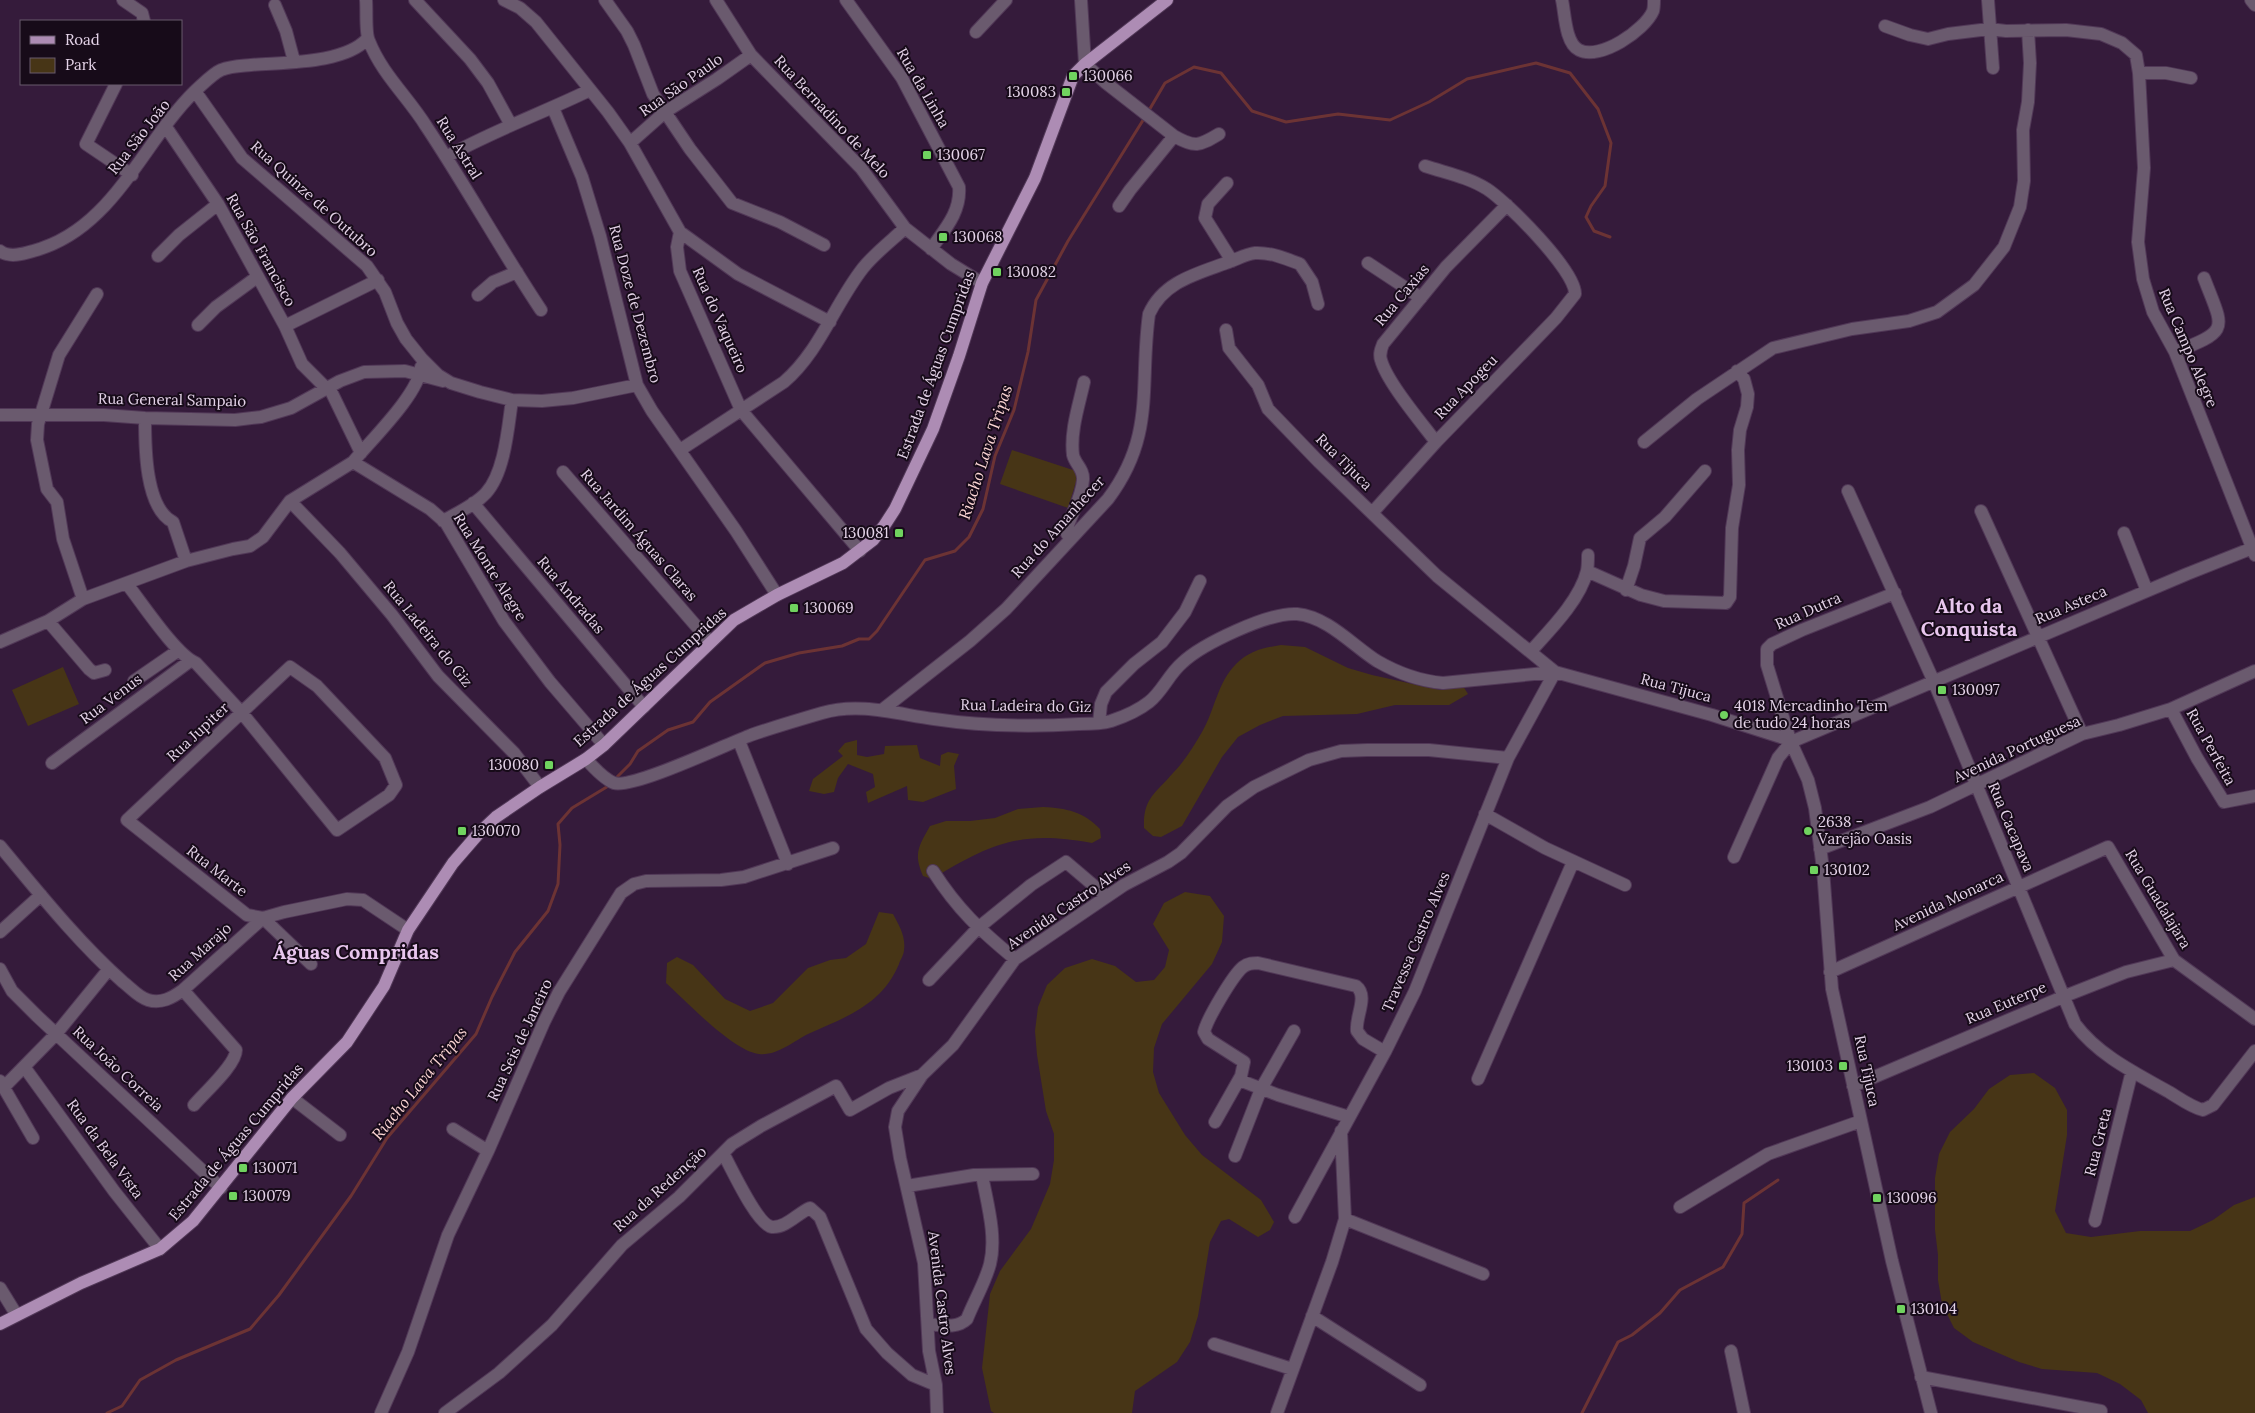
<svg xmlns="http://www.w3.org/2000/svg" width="2255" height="1413" font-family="Lora,serif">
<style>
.green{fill:#473516}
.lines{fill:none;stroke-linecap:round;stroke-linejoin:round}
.stream{stroke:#6c3334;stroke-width:3}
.minor-casing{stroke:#513857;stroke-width:14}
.major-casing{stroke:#513857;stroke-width:14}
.minor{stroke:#6a5a6e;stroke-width:12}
.major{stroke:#ad8cb4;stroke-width:12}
.poi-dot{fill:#70d35f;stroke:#170b19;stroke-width:2}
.labels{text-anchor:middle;stroke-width:4;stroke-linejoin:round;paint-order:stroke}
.poi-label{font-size:15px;fill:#e4d3e8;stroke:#170b19;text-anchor:start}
.street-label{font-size:15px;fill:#e4d3e8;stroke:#170b19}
.water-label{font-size:16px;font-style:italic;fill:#fdd6d5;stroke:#170b19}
.district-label{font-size:20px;font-weight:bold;fill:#e8c6ee;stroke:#170b19}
</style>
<rect width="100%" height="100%" fill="#351b3b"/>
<path class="green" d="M1012 450 1079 472 1068 508 1000 484Z
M1281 645 1305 647 1348 668 1372 675 1440 690 1463 686 1468 694 1449 705H1395L1357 714 1283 716 1260 725 1238 737 1222 757 1182 826 1161 837 1153 836 1144 828C1143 798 1155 794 1173 773 1184 762 1194 746 1202 732 1215 710 1217 683 1236 664 1249 651 1263 648 1281 645Z
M63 667 79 704 28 726 12 690Z
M857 740V755L867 757 884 754 885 746 917 745 920 758 940 766 941 755 948 752 959 754 954 766 956 789 923 802 908 800 907 786 868 803 866 792 875 787 873 774 848 764 838 778 834 792 824 794 809 791 813 779 843 756 838 751 845 743Z
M1043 807C1066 808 1084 812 1100 829L1101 838 1092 843C1020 830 992 843 932 879L923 876C913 853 919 846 930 826L946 821H970L995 818 1018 809Z
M1185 892 1210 896 1224 916 1222 942 1212 964 1162 1024 1154 1048 1153 1072 1159 1093 1185 1135 1202 1155 1261 1200 1274 1222 1270 1230 1258 1237 1229 1219 1221 1221 1210 1242 1198 1316 1190 1342 1177 1362 1135 1391 1132 1413H994L991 1411 982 1368 990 1294 1000 1271 1031 1229 1050 1184 1054 1160V1134L1046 1111 1037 1055 1035 1031 1038 1007 1047 985 1065 968 1092 959 1115 966 1136 982 1154 980 1165 967 1169 950 1153 924 1164 903Z
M879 912 893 914C899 925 906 937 904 950 904 955 900 960 899 964 882 1005 846 1017 808 1034 794 1041 777 1056 759 1054 733 1051 687 1002 666 983L667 963 677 957 693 965 725 999 750 1011 773 1003 808 968 830 960 846 958 866 944Z
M2034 1073 2055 1088 2067 1110V1135L2055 1211 2066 1233 2091 1237 2140 1231H2190L2213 1220 2234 1205 2255 1197V1413H2148L2141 1400 2120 1384 2097 1373 2042 1369 2019 1362 1973 1342 1954 1328 1942 1304 1938 1280V1255L1935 1230V1178L1939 1154 1950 1132 1974 1109 1989 1089 2010 1075Z"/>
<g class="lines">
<path class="stream" d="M1148 112 1165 83 1194 67 1221 73 1252 111 1286 122 1338 114 1390 120 1429 102 1467 79 1536 63 1570 73 1598 109 1611 143 1605 186 1591 206 1586 217 1594 231 1610 237
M616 778 630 764 638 751 668 730 693 722 710 702 765 663 799 653 842 646 859 639H869L877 631 925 560 955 551 969 537 983 509 995 456 1014 410 1028 352 1036 300 1068 241 1145 117
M107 1413 122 1406 140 1380 176 1360 250 1329 279 1295 351 1196 387 1138 476 1034 492 997 515 952 548 911 558 884 560 845 558 824 572 808 610 785
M1582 1413 1618 1342 1632 1335 1660 1313 1680 1290 1723 1267 1742 1234 1744 1203 1778 1180"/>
<defs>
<path id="minor" d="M123 0 142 13 144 21
M366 0C367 10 365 33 369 41 382 74 408 97 426 126 466 186 501 250 541 310
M415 0 470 59 488 83 511 125
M504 0 520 8 536 22 608 112 630 143 680 232 738 274 830 322
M605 0 627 31 634 45 653 94 690 149 732 203 780 222 824 245
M716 0 751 55 861 168 905 228 951 264 982 283
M846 0 902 78 959 187C961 212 945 229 931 249
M1081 0 1085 64 1106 83 1174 136C1195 148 1199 146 1219 134
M1562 0C1565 13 1565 43 1579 50 1600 61 1645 30 1653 11 1654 8 1654 3 1654 0
M1988 0 1993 68
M2251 0 2255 5
M275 5 286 31 294 61
M1885 26 1910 35 1928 39 1948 34 1989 29 2006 31 2066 30 2101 34 2122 43 2136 55 2139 73 2144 168 2138 242 2143 279 2153 312 2175 352 2255 555
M976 32 1006 0
M2139 73H2166L2191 78
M116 84 86 144 132 175
M195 91 242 158 367 266 385 292 397 323 406 339 422 359 438 375 451 383 480 392 512 400 542 401 573 398 637 385
M553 108 582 177 600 236 637 385 652 411 736 531 777 595
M166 127 218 204 285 326 302 364 326 388
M630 143 665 112 717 79 751 55
M446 157C492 131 543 113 590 90
M1227 183 1208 204 1205 218 1232 261
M1119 206 1130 190 1174 136
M680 232 677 247 680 271 741 410 860 551
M0 251C9 258 23 254 33 251 113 230 141 144 195 91 202 85 212 74 221 70 231 66 241 66 251 65 284 62 344 64 367 39
M158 256 179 235 218 204
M1368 263 1421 298
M478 295 493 282 517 272
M198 325 216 307 257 277
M285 326 378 280
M1226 330 1229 348 1258 385 1268 409 1319 462 1437 576 1555 672 1712 715 1790 740 1808 780 1815 808 1823 869 1832 989 1892 1261 1931 1413
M2175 352C2231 330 2224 330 2204 278
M329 387 361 453
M0 415H104L145 418 235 420 261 417 291 408 340 381 364 372 405 371 443 381
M145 418C145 446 145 508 173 522L186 561
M1436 442C1421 422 1387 382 1381 360 1379 354 1381 349 1383 344L1446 267 1507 205
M1644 442 1697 399 1773 348 1852 329 1909 321 1937 312 1974 285 2004 247 2020 207 2024 181 2023 130 2028 102 2030 63 2028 30
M680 450 784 382C820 351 834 305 863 268 875 253 891 241 905 228
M353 462C371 440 419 394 421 367
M563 472 710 642
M1848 491 1934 682 2075 1024C2098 1055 2135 1073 2169 1092 2179 1098 2191 1107 2203 1110L2213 1105 2255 1051
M290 501 340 553 392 615 438 676 514 753 540 787
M473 503 644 707
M1981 511 2082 734
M1372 513 1436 442 1556 318 1575 294C1576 271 1507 202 1487 189 1468 177 1446 173 1425 166
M443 521C457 513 475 505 486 493 505 472 508 427 512 400
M2124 533 2147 591
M1071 539 1067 534V528C1072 513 1082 496 1083 480 1084 469 1075 464 1073 455 1070 431 1079 405 1084 382
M1587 571 1641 595 1664 601 1726 603 1730 597 1732 528 1739 485 1738 450 1740 430 1747 407 1748 394 1744 379 1737 371
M127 584C142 603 176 655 196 663L242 713 337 830 389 795 396 785 385 758 317 686 290 667 127 820 247 915 263 918 311 964
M1626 590 1634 566 1640 538 1665 517 1705 471
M83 599 63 539 57 502 47 489 37 440 38 424 59 355 97 294
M48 621 89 669 94 673 105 670
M0 642 48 621 83 599 186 561 233 549 250 546 263 537 290 501 353 462 430 509 446 523 504 621 550 682 604 745
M1531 651C1550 630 1580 600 1587 571 1588 566 1588 560 1588 555
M134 681 179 650
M2171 709 2197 758 2224 802 2255 796
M882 710 970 641 1006 609 1108 499C1156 435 1139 386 1149 314 1163 282 1196 274 1226 263 1236 260 1245 254 1255 253 1270 252 1287 259 1300 264L1312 282 1318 304
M1099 723 1101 704 1106 692 1134 664 1162 642 1185 612 1200 581
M1790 740 1767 665V649L1772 644 1802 630 1895 593
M739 741 788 864
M586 759C593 767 604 779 614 783 633 789 727 744 751 735 774 727 798 720 822 713 859 702 897 714 934 719 981 726 1031 727 1079 724 1090 724 1101 724 1111 721 1123 717 1139 710 1149 702 1162 692 1169 674 1182 663 1202 644 1269 612 1297 614 1328 617 1352 645 1377 661 1396 672 1420 681 1443 683L1555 672
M52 763 190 661
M1485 814 1545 848 1625 885
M0 846C39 893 78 942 123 982 131 988 138 997 148 1000 161 1004 172 998 183 990L263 918 284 912 347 899 363 900 408 930
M1820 849 1930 807 2082 734 2119 725 2171 709 2255 671
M1734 857 1778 758 1791 742 2187 574 2255 547
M933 871C958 910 980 930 1015 959
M0 932 41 895
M0 969 12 991 37 1016 221 1188
M1830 972 2108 847 2174 960 2255 1019
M929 980 978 928 1031 885 1066 862 1106 896
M183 990 236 1050C236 1065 204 1093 194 1105
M25 1068 114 1191 160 1249
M1478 1079 1573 862
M1239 1080 1278 1095 1349 1117
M0 1081 33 1138
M1853 1086 2065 996 2126 972 2174 960
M4 1087 56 1034 109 969
M292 1098 340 1135
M1215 1122 1241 1076 1244 1062 1208 1039 1204 1032C1207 1019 1233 975 1243 967 1248 963 1253 963 1258 963L1356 986C1369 996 1355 1017 1357 1031L1363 1039 1385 1052
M453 1129 488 1151
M723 1153C731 1167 757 1225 772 1227 786 1228 798 1213 810 1208L820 1217 866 1329 887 1353 912 1375 936 1385
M1235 1156 1261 1089 1294 1031
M907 1186 974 1175 1033 1174
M1680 1207 1768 1154 1861 1121
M1295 1217 1385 1052 1415 991 1508 758 1555 672
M1345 1219 1483 1274
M2095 1221 2132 1071
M0 1288 16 1314
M1312 1316 1420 1385
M928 1324C941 1325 957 1329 967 1319 974 1301 985 1283 990 1264 997 1236 987 1203 982 1175
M1214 1344 1292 1369
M1731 1351 1744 1413
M1921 1377 2101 1411
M381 1413 408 1352 448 1235 488 1151 544 1022 559 992 621 893 634 884 646 881 721 880 744 877 833 848
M445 1413 499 1373 552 1325 622 1245 679 1197 732 1144 761 1126 836 1086 850 1110 889 1088 922 1075
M937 1413 936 1385 929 1351 924 1263 900 1158 895 1127 898 1111 922 1075 953 1045 1015 959 1124 885 1168 862 1181 853 1227 806 1254 787 1309 760 1341 751 1367 750H1429L1508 758
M1277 1413 1332 1262 1345 1219 1341 1131"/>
<path id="major" d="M0 1324 81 1283 160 1249 193 1221 292 1098 347 1042 384 986 408 930 453 863 479 833 496 817 540 787 586 759 604 745 734 620 777 595 843 563 873 540 884 526 895 509 933 429 959 356 982 283 1035 178 1073 76 1085 64 1167 0"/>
</defs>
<use href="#minor" class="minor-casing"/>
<use href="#major" class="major-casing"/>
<use href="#minor" class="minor"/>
<use href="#major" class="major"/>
</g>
<g class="poi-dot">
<rect x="1068" y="71" width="10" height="10" rx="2.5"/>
<rect x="1061" y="87" width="10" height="10" rx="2.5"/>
<rect x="922" y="150" width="10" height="10" rx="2.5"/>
<rect x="938" y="232" width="10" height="10" rx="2.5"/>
<rect x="992" y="267" width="10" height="10" rx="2.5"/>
<rect x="894" y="528" width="10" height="10" rx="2.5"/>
<rect x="789" y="603" width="10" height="10" rx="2.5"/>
<rect x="1937" y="685" width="10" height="10" rx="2.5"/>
<circle cx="1724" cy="715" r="5"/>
<rect x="544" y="760" width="10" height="10" rx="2.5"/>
<rect x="457" y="826" width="10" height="10" rx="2.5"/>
<circle cx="1808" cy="831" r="5"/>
<rect x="1809" y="865" width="10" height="10" rx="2.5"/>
<rect x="1838" y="1061" width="10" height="10" rx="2.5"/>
<rect x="238" y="1163" width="10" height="10" rx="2.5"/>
<rect x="228" y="1191" width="10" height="10" rx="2.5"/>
<rect x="1872" y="1193" width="10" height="10" rx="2.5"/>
<rect x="1896" y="1304" width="10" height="10" rx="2.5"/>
</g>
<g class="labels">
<g class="poi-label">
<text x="1083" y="81">130066</text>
<text x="1056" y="97" text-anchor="end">130083</text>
<text x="937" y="160">130067</text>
<text x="953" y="242">130068</text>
<text x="1007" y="277">130082</text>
<text x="889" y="538" text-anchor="end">130081</text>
<text x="804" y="613">130069</text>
<text x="1952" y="695">130097</text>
<text x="1734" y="711">4018 Mercadinho Tem<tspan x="1734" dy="17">de tudo 24 horas</tspan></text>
<text x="539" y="770" text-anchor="end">130080</text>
<text x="1818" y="827">2638 -<tspan x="1818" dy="17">Varejão Oasis</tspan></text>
<text x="472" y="836">130070</text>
<text x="1824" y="875">130102</text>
<text x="1833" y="1071" text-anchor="end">130103</text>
<text x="253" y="1173">130071</text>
<text x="243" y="1201">130079</text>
<text x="1887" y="1203">130096</text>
<text x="1911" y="1314">130104</text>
</g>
<g class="street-label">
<text transform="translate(681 85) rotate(-35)" y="5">Rua São Paulo</text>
<text transform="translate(923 88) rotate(60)" y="5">Rua da Linha</text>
<text transform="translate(832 117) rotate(47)" y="5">Rua Bernadino de Melo</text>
<text transform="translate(139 137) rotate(-52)" y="5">Rua São João</text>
<text transform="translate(459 148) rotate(58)" y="5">Rua Astral</text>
<text transform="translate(314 199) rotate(42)" y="5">Rua Quinze de Outubro</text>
<text transform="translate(261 250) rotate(61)" y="5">Rua São Francisco</text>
<text transform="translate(1402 295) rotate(-50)" y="5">Rua Caxias</text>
<text transform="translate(635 304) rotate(75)" y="5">Rua Doze de Dezembro</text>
<text transform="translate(720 320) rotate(66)" y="5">Rua do Vaqueiro</text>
<text transform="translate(2188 348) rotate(67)" y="5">Rua Campo Alegre</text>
<text transform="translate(936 365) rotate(-70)" y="5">Estrada de Águas Cumpridas</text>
<text transform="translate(1466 387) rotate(-46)" y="5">Rua Apogeu</text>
<text transform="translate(172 400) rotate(1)" y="5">Rua General Sampaio</text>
<text transform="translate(1344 462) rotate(45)" y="5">Rua Tijuca</text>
<text transform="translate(1058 527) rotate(-48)" y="5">Rua do Amanhecer</text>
<text transform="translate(639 535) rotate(49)" y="5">Rua Jardim Águas Claras</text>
<text transform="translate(490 567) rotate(58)" y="5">Rua Monte Alegre</text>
<text transform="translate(571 595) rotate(50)" y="5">Rua Andradas</text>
<text transform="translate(2071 605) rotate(-23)" y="5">Rua Asteca</text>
<text transform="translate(1808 611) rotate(-24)" y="5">Rua Dutra</text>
<text transform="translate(428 634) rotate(51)" y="5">Rua Ladeira do Giz</text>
<text transform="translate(650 677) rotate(-42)" y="5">Estrada de Águas Cumpridas</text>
<text transform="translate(1676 688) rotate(15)" y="5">Rua Tijuca</text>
<text transform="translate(111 699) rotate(-37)" y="5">Rua Venus</text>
<text transform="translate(1026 706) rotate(1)" y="5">Rua Ladeira do Giz</text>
<text transform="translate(198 732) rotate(-43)" y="5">Rua Jupiter</text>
<text transform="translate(2211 747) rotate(61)" y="5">Rua Perfeita</text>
<text transform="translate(2017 749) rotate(-25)" y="5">Avenida Portuguesa</text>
<text transform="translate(2011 827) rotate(67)" y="5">Rua Cacapava</text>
<text transform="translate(217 871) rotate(38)" y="5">Rua Marte</text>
<text transform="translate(2158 899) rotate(59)" y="5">Rua Guadalajara</text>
<text transform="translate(1948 901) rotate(-25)" y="5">Avenida Monarca</text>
<text transform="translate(1069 905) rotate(-34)" y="5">Avenida Castro Alves</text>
<text transform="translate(1416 942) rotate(-67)" y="5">Travessa Castro Alves</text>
<text transform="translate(200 952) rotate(-42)" y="5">Rua Marajo</text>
<text transform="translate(2006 1003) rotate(-23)" y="5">Rua Euterpe</text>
<text transform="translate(520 1040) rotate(-65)" y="5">Rua Seis de Janeiro</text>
<text transform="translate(118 1069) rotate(43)" y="5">Rua João Correia</text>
<text transform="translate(1867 1071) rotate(78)" y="5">Rua Tijuca</text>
<text transform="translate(236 1142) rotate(-50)" y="5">Estrada de Águas Cumpridas</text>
<text transform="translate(2098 1142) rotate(-76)" y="5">Rua Greta</text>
<text transform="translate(105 1149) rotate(54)" y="5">Rua da Bela Vista</text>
<text transform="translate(660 1189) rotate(-42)" y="5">Rua da Redenção</text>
<text transform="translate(942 1303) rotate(83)" y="5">Avenida Castro Alves</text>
</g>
<g class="water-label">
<text transform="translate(985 452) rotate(-72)" y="6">Riacho Lava Tripas</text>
<text transform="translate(419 1083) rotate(-51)" y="6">Riacho Lava Tripas</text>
</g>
<g class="district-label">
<text x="1969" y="613">Alto da<tspan x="1969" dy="23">Conquista</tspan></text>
<text x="356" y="959">Águas Compridas</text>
</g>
</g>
<rect x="20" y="20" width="162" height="65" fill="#170b19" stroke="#695b6c"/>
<rect x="30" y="36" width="25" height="8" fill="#ad8cb4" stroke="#695b6c"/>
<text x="65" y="45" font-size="15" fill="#e4d3e8">Road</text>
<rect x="30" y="58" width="25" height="15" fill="#473516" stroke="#695b6c"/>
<text x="65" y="70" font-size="15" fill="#e4d3e8">Park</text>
</svg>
